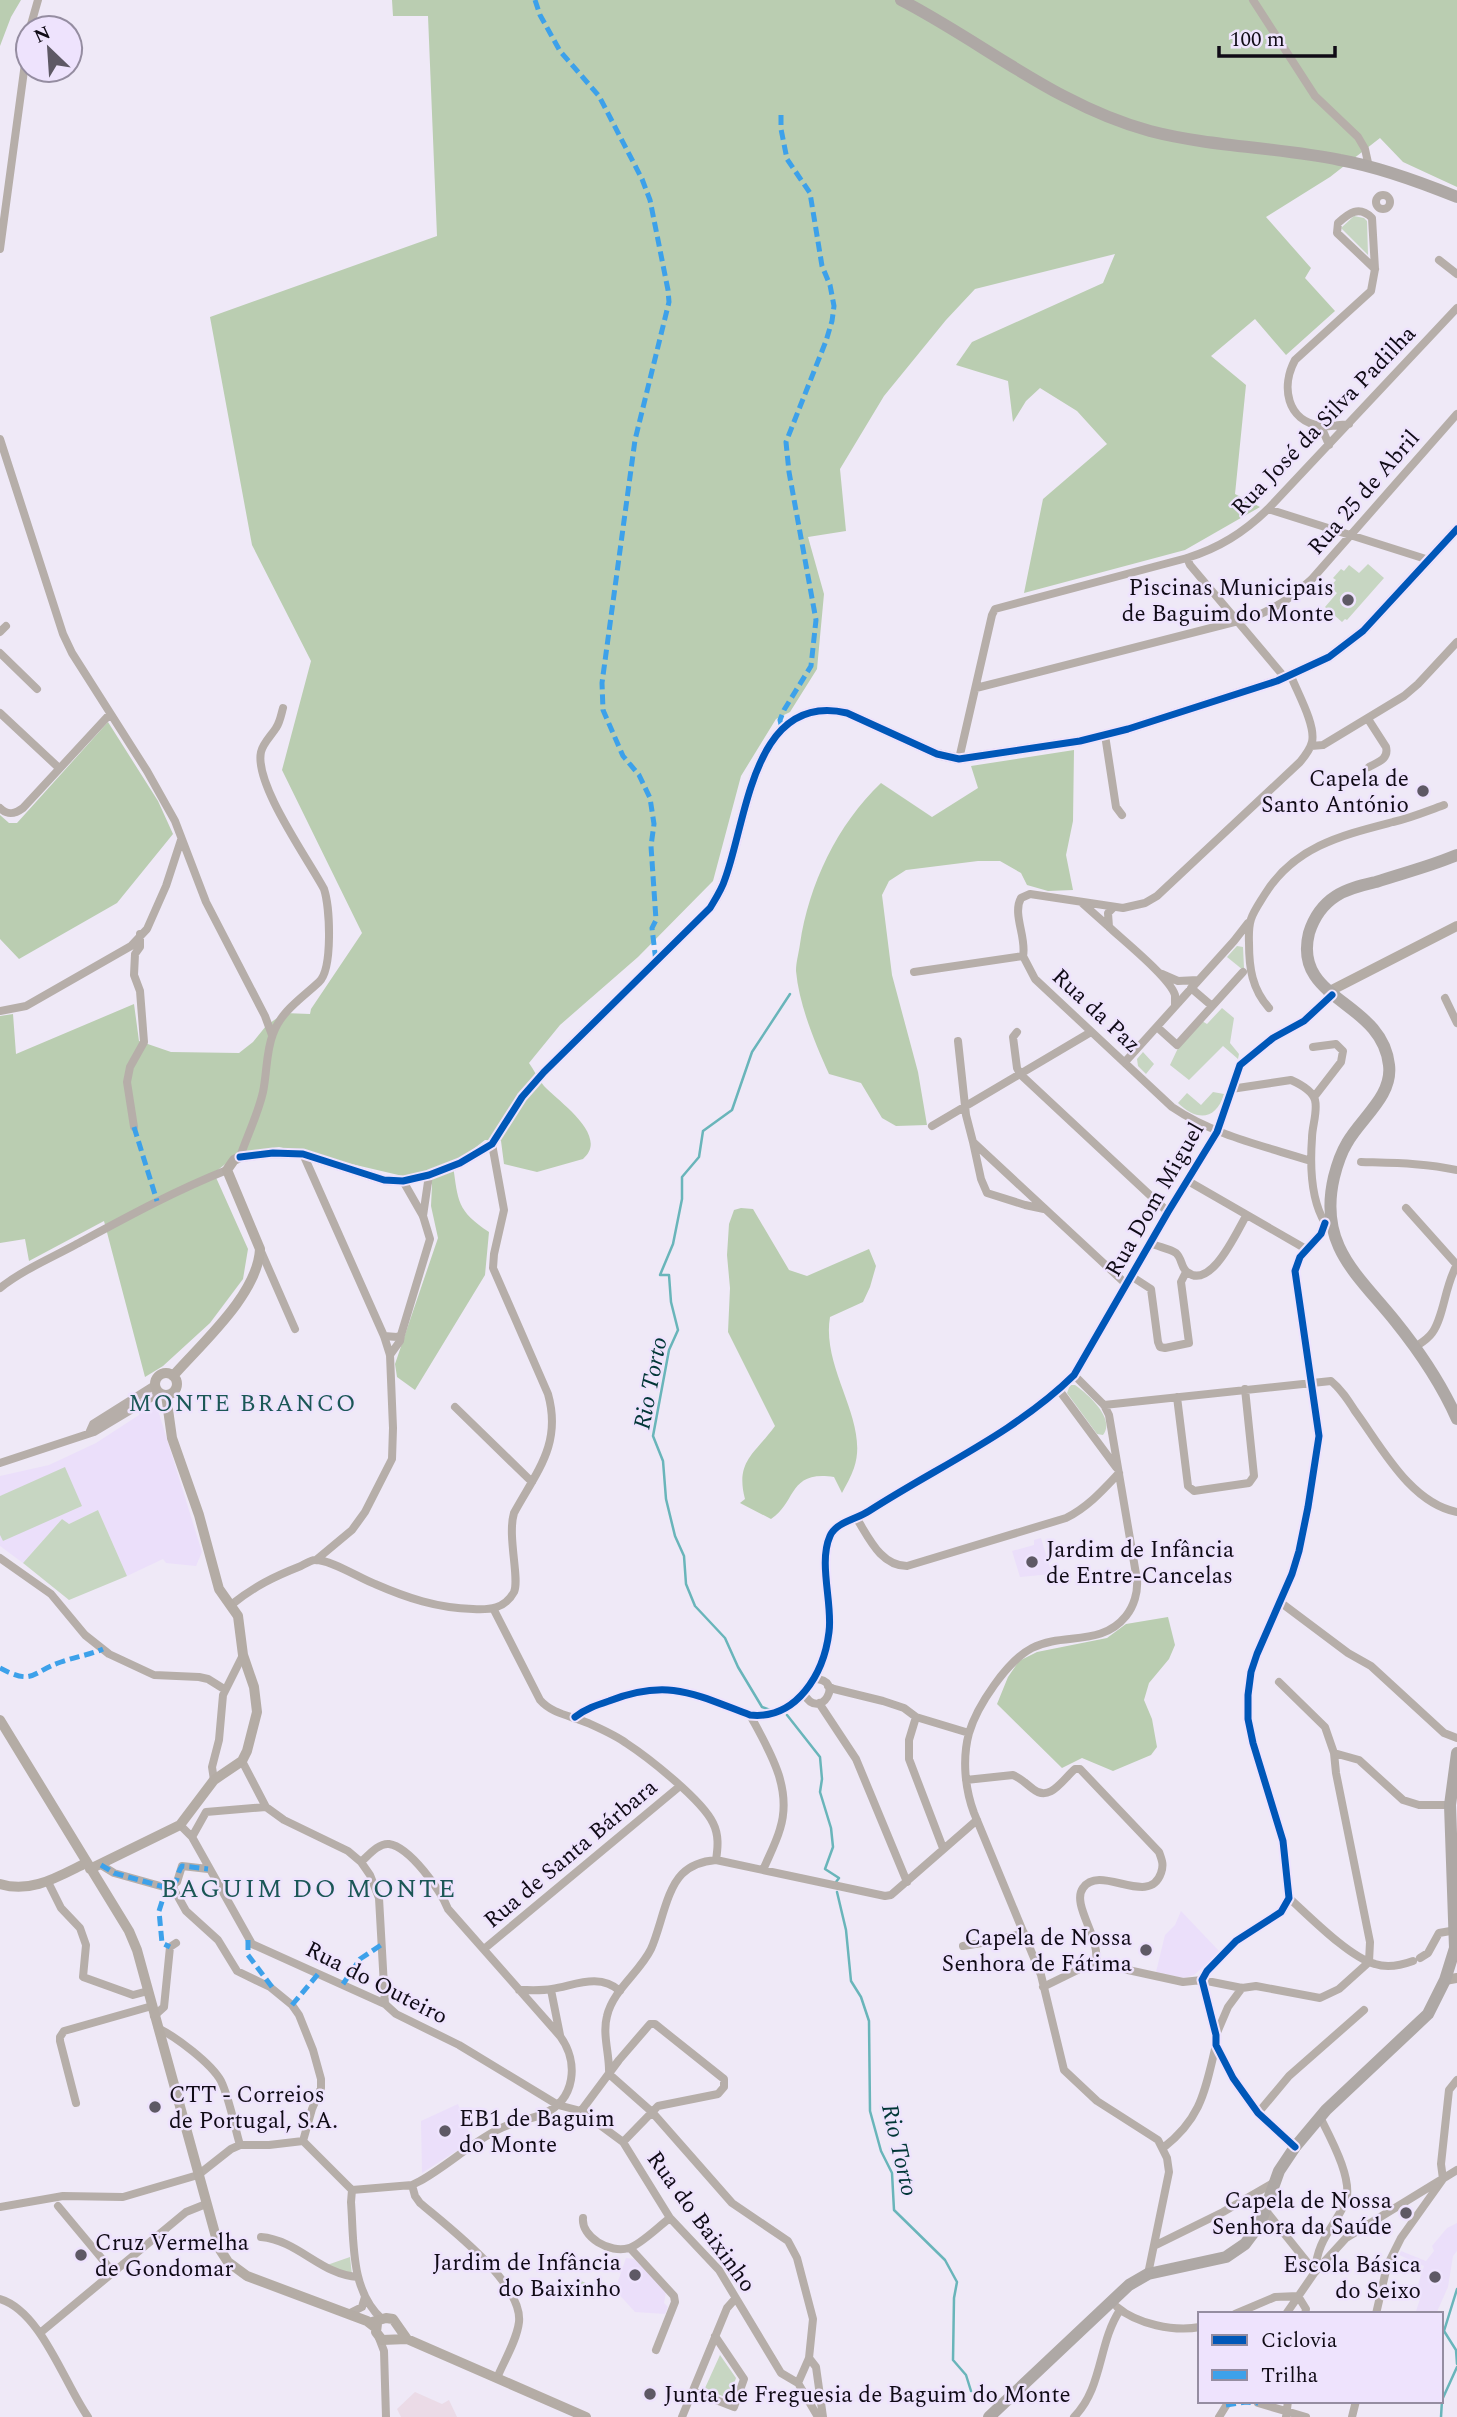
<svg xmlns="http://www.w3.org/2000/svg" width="1457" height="2417" font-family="Spectral,serif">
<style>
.built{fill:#ebdffa}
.medical{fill:#ebdbe7}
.green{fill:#c7d6c2}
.forest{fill:#bacdb1}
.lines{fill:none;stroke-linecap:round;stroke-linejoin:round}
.stream{stroke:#69b5ba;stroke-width:2.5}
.street{stroke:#b6aea9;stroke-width:8}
.secondary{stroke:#b4aca5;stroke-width:10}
.primary{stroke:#aea8a5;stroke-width:12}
.quiet{stroke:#3da1ea;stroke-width:5;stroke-dasharray:10 5;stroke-linecap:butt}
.cycleway-casing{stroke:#eee3fd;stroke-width:11}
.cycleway{stroke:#0057b8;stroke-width:7}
.poi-dot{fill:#5e5965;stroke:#eee3fd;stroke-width:2.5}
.labels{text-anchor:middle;stroke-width:5;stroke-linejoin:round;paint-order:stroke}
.street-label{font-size:23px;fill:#100b16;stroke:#eee3fd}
.poi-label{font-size:23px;fill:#100b16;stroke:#eee3fd;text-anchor:end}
.water-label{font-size:24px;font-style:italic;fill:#003636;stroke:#eee3fd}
.neighbourhood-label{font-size:24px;letter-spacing:2px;fill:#1b5756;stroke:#eee3fd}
.quarter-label{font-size:26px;letter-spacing:2px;fill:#1b5756;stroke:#eee3fd}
</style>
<rect width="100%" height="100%" fill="#efe9f7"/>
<path class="built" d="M150 1403 155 1404 157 1407 202 1552 196 1566 166 1563 163 1559 127 1576 98 1510 69 1524 62 1519 23 1563 0 1546V1476L49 1465 96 1443 139 1415 140 1408Z
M1041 1538 1052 1574 1020 1577 1012 1551 1034 1545V1540Z
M1181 1911 1220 1952 1194 1975 1184 1978 1156 1972 1165 1935 1175 1925Z
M458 2104 472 2141 422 2173 421 2121Z
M1457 2223V2251L1453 2256 1448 2287 1436 2314H1415L1420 2299 1414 2297 1424 2266 1399 2255 1401 2251 1426 2261 1434 2251 1432 2246 1447 2228Z
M626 2258 635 2259 666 2292 664 2303 668 2307 665 2314 635 2312 615 2290Z"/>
<path class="medical" d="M415 2392 442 2404 449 2400 457 2417H401L397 2409Z"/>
<path class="green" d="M1354 216 1364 218 1367 221 1368 255 1341 228Z
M1368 564 1384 578 1347 620 1345 619 1342 622 1325 607 1337 593 1330 587 1336 580 1333 578 1341 569 1344 571 1349 565 1359 573Z
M1237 946 1243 947 1244 968 1243 970 1227 957Z
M1222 1008 1234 1018 1230 1043 1239 1054 1238 1059 1223 1046 1189 1080 1170 1065 1179 1046 1202 1021 1207 1024Z
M1143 1052 1154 1064 1146 1074 1138 1066 1137 1059Z
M1213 1092 1224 1094C1216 1121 1196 1121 1178 1103L1187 1093 1201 1105Z
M1070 1385H1075C1088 1394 1116 1419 1103 1435L1097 1434 1067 1393Z
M65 1467 82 1506 3 1541 0 1535V1496Z
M98 1510 127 1576 69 1600 23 1563 62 1519 69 1524Z
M350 2257 352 2275 327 2265Z
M577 2279 599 2289 594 2299 572 2289Z
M720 2355 736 2378 729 2399 705 2388Z"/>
<path class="forest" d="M0 0H21L11 17 0 46Z
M392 0H1457V187L1403 162 1380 138 1330 177 1266 217 1311 268 1305 278 1335 311 1286 355 1255 319 1211 356 1246 385 1235 494 1260 507 1185 550 1024 593 1043 499 1107 444 1077 411 1040 388 1026 401 1013 422 1008 381 956 365 972 342 1103 283 1115 254 975 289 946 320 884 396 840 469 846 531 808 537 824 594 817 669 790 712 776 719 741 776 713 881 638 957 560 1025 529 1063C534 1070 538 1079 544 1086 559 1102 610 1136 583 1159L537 1172 504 1164 501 1141 485 1140 453 1165C458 1201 457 1211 489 1232L485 1275 415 1390 397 1377 395 1364 438 1238 431 1206 432 1185 425 1172 407 1177 279 1147 249 1152 228 1162 214 1173 248 1249 243 1279 210 1323 163 1366 145 1377 104 1221 29 1261 25 1239 0 1243V1016L13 1014 16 1054 134 1004 139 1041 171 1052 239 1053 253 1042 266 1026 284 1013 310 1014 311 1009 362 933 282 770 311 661 252 545 210 317 437 236 428 16H393Z
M108 722 158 801 173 834 117 903 19 959 0 939V815L9 823H17Z
M1074 750 1073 821 1066 855 1073 890 1048 891 1027 885 1021 873 1000 861H978L906 870 889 881 882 895 892 975 918 1072 927 1125 896 1126 882 1118 861 1083 829 1074C815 1043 799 1005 796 971 796 962 799 952 800 944 809 884 837 825 881 783L932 817 978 788 971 766Z
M741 1208 753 1209 789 1270 807 1276 869 1249 876 1266 870 1287 863 1302 830 1317C821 1369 870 1422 854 1468 851 1477 846 1485 842 1493L834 1477C788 1470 797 1502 771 1519L740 1503 745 1499C735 1461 755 1454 775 1426L728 1332 730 1288 727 1255 729 1224 734 1210Z
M1168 1617 1175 1645 1169 1659 1149 1683 1144 1700 1152 1719 1157 1747 1151 1755 1113 1771 1082 1758 1062 1768 997 1704 1008 1677 1019 1661 1037 1652 1107 1638 1126 1624Z"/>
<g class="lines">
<path class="stream" d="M770 1710 762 1707 738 1667 725 1638 695 1606 686 1584 684 1556 675 1536 666 1499 663 1461 653 1436 669 1350 678 1330 671 1302 669 1275H660L673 1244 682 1199V1177L699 1157 703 1131 732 1110 752 1052 790 994
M787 1715 820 1757 822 1779 820 1792 831 1828 833 1847 825 1869 839 1878 836 1882
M837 1892 846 1930 851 1981 861 1997 869 2021 870 2111 881 2151 892 2173 894 2210 945 2260 957 2282 954 2298 953 2360 966 2375 971 2391
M1457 2289 1444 2331 1456 2350 1457 2364
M1441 2417 1442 2400 1457 2367"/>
<path class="street" d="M1253 0 1315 96 1358 137 1365 149 1369 167
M30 28 38 0
M1376 202a7 7 0 1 1 14 0a7 7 0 1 1-14 0Z
M0 249 28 41
M1439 260 1457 274
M1349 424C1340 425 1329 427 1321 426 1286 421 1281 386 1295 360L1371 291 1375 269 1372 218C1359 205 1349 213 1338 223L1337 233 1375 269
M1321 426 1329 445
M0 439 63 634 72 653 147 771 175 821 206 902 265 1016 272 1035
M1268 509 1429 560
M1187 558 1190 565 1281 673 1283 679
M0 632 6 626
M0 653 37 689
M1291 676C1297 692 1316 725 1312 742 1310 750 1305 756 1300 762L1157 896 1145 903 1123 908 1030 894 1021 898C1012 914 1027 938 1023 956L1035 979 1172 1107C1213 1135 1264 1146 1311 1161
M976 688 1250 618C1274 610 1293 597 1312 579L1457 414
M0 713 59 768
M1368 719 1386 747C1389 759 1378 762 1369 767
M1105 735 1116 807 1122 815
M1311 746 1323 745 1404 696 1418 684 1457 642
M959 759 992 615 995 609 1187 558C1219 548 1243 533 1268 509L1457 308
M0 808C8 816 15 814 23 808L110 714
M1081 902 1108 926
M1114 907 1108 913 1109 927C1123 940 1170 978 1175 995 1175 997 1175 1003 1175 1006
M914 972 1023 956
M1162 974 1178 981 1198 980
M1191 988 1212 1006
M1445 998 1457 1023
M1269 1008C1252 989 1249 968 1249 943 1248 918 1252 915 1265 894 1295 846 1343 835 1393 822 1411 818 1427 811 1444 805
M0 1011 26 1006 131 946 147 929 166 886 181 840
M1157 1027 1177 1045 1243 972
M1017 1032 1013 1037 1017 1068 1020 1074 1168 1212
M958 1041 966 1115 973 1142 1126 1284
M1313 1047 1336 1044 1343 1051 1341 1062 1314 1097
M1125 1062 1234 941 1248 923
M1231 1089 1291 1080C1300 1084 1312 1090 1315 1100 1318 1112 1312 1126 1312 1138 1310 1165 1311 1200 1325 1223
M932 1126 1091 1032
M134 1127 127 1082 130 1067 144 1042 140 991 134 975 135 954 140 947V934
M973 1142 981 1179 987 1193 1025 1205 1044 1209
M303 1154 384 1336 390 1355 393 1428 392 1459 365 1512 352 1530 316 1560
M240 1157C247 1136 258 1114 263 1092 267 1073 266 1051 273 1034 281 1011 302 998 319 982 333 969 330 907 324 889 308 859 254 784 261 752 263 743 271 736 276 728 280 722 281 715 283 708
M1361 1162C1394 1163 1425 1163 1457 1170
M1188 1181 1306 1249
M1406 1208 1457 1265
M423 1216 429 1175
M1150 1243C1158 1247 1169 1248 1176 1253 1182 1258 1181 1268 1187 1272 1211 1291 1237 1231 1246 1216
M260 1249 295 1329
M1131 1276 1151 1289 1158 1342 1160 1347 1165 1348 1189 1343 1181 1282 1186 1272
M0 1288C23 1270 49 1259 75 1245 125 1218 174 1191 227 1170
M384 1336 397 1337 401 1335 430 1239 423 1216 403 1181
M1415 1347C1421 1343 1428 1339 1432 1333 1444 1317 1445 1284 1457 1265
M390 1355 400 1341 401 1335
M1074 1375 1104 1405 1109 1415 1137 1580C1138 1592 1134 1606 1126 1616 1101 1647 1064 1632 1032 1648 1007 1661 977 1706 969 1733 962 1759 965 1789 974 1813L1041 1975 1064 2070 1097 2101 1158 2140 1167 2158 1169 2172 1148 2274
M1059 1390 1116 1467
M1177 1397 1188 1486 1194 1491 1249 1483 1254 1476 1245 1389
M1104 1405 1331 1381C1341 1389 1348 1400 1355 1411 1381 1446 1410 1503 1457 1512
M455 1407 532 1482
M89 1433 93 1424 155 1385
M0 1463 94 1432 159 1393
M857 1519C869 1538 881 1566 907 1566L1066 1518C1088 1507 1103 1490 1119 1473
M0 1558 51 1594 85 1635 109 1654 154 1675 199 1677 208 1679 224 1689
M1280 1602 1348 1653 1371 1666 1444 1733 1457 1738
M231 1605C255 1586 273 1577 301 1566 305 1564 311 1560 315 1560 330 1559 361 1579 375 1584 407 1598 437 1608 473 1609 489 1610 505 1609 514 1592 520 1579 507 1536 514 1513 537 1471 562 1444 548 1394L493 1268 494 1254 504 1210 492 1144
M494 1610 540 1700C552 1714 572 1716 588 1723 601 1729 615 1735 626 1743 649 1758 702 1800 713 1823 719 1835 718 1847 716 1860
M1279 1682 1325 1727 1334 1753 1359 1760 1403 1800 1419 1805H1450
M828 1686 834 1689 883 1701 904 1708 916 1717 969 1733
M804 1694C820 1723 847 1678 813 1679
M819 1703 856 1759 907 1882
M750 1715C769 1750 793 1788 780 1829 776 1843 769 1856 763 1870
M575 1717C585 1709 597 1705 609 1701 668 1678 694 1694 750 1715 797 1720 824 1673 829 1632 833 1604 818 1563 830 1536 836 1522 857 1519 869 1511 937 1467 1015 1433 1074 1375L1168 1212 1217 1132 1240 1065 1273 1038 1304 1021 1332 995
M916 1717 909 1740V1759L943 1848
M1334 1753 1336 1773 1370 1942 1369 1962
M242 1761 266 1807 284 1820 348 1851 361 1862 370 1875 379 1898 385 2004
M214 1780 212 1767 219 1740 223 1695 243 1655
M966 1780 1013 1775C1021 1778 1026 1784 1033 1789 1050 1803 1063 1779 1075 1769H1080L1159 1852C1162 1860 1164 1865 1161 1873 1149 1908 1100 1863 1083 1888 1071 1904 1100 1937 1096 1961
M180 1825 192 1837 252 1944 385 2004 396 2014 459 2045 558 2105 581 2111 623 2142 670 2218 719 2270 781 2373 798 2383 818 2417
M192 1837 206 1812 266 1807
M101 1865 114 1873 164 1887 172 1886
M48 1882 61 1908 80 1928 86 1945 83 1977 133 1995 148 1991
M172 1886 186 1911 218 1940 237 1971 270 1987 292 2005 299 2015 313 2050 321 2079V2088L312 2109 303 2141 352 2190 351 2202C354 2240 350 2291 382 2319
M172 1886 177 1882 182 1866 208 1869
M1289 1898C1309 1916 1350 1958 1375 1964 1387 1968 1402 1965 1413 1961
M963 1946 994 1941 1024 1933
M484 1949 680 1786
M1420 1958 1428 1953 1439 1933 1456 1930
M1043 1987 1096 1961 1128 1970 1183 1982 1202 1980 1242 1988 1256 1986 1320 1998 1339 1989 1369 1962
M519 1990C529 1990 541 1991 552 1989 576 1985 599 1973 620 1991
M551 1990 560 2035
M154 2016 164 2007 170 1947 176 1943
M158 2028C176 2037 211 2063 221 2081 230 2100 234 2125 240 2145
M1216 2035 1228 2007 1242 1988
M609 2074C610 2055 602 2035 607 2016 613 1990 640 1972 651 1949 661 1927 666 1890 682 1874 691 1865 703 1861 716 1860L885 1896 891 1895 977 1820
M609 2074 652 2112 732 2203 788 2241 797 2258 813 2319 809 2358 798 2383
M76 2103 60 2041V2037L64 2031 152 2006
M581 2111 619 2060 650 2024H655L724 2079V2087L718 2094 658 2106 623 2142
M1258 2113 1289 2076 1364 2010
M1295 2147 1258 2113 1233 2078 1216 2045V2035L1202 1980 1207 1971 1236 1941 1281 1912 1289 1898 1283 1841 1253 1743 1248 1719V1695L1251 1672 1257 1654 1292 1574 1299 1551 1308 1507 1319 1436 1295 1271 1300 1257 1321 1234 1325 1223
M1163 2148C1202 2118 1205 2090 1216 2045
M412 2185 415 2196 420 2203C447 2226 523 2283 519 2322 517 2340 504 2361 497 2378
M352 2190 412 2185 420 2181C447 2166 470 2144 497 2130 511 2122 529 2120 543 2114 576 2100 579 2062 560 2036L448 1909C441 1891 410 1847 389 1844 378 1843 368 1856 361 1862
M58 2206 113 2272
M0 2207 63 2196 123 2197 198 2175 231 2149 240 2145H269L303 2141
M1266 2211 1315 2272
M583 2218C581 2237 610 2254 629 2248 640 2245 659 2226 670 2218
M261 2237C298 2240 321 2275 358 2277
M1154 2246 1223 2212 1275 2182
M630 2248 674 2296 675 2302 656 2350
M1315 2272C1317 2240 1333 2229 1345 2203 1355 2182 1330 2137 1320 2117
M0 2299C41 2311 65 2385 88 2417
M1117 2307C1137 2324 1174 2332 1200 2327
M348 2314 362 2307 365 2297
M1235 2314 1275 2297 1298 2296 1306 2309 1305 2314
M1286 2314 1315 2272 1346 2238 1457 2170
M1376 2314 1387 2266 1401 2238 1443 2179 1441 2164 1449 2090 1457 2080
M40 2333 186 2212 206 2204
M379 2338 384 2351 386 2417
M809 2358 816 2367 823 2417
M693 2391 734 2407 744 2379 715 2336
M1258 2403 1306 2417
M682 2417 727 2308 735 2299
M1074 2417C1103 2388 1098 2343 1120 2310
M1219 2417 1229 2401
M1286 2417 1288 2401
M1352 2417 1356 2401"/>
<path class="secondary" d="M1328 992 1457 926
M155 1384a11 11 0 1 1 22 0a11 11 0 1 1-22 0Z
M173 1376C202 1343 258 1294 260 1249L227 1170 234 1160 240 1157 273 1153 303 1154 384 1180 403 1181 429 1175 460 1163 492 1144 522 1097 544 1072 710 908C716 898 722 889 725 879 747 820 753 691 847 713L937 754 959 759 1080 741 1128 729 1277 681 1329 657 1363 631 1457 529
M0 1720 129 1931 137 1950 219 2248 228 2262 247 2276 367 2321 376 2328
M90 1869 180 1825 214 1780 242 1761 247 1751 257 1712 254 1687 243 1655 238 1616 219 1589 199 1515 172 1438 166 1395
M0 1884C31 1894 59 1876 86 1863
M1445 1980 1457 1978
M372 2322 386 2318 393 2319 407 2339
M377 2324 376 2332 382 2340 407 2339 586 2417"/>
<path class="primary" d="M901 0C984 43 1057 106 1150 131 1212 147 1277 147 1340 160 1380 167 1420 182 1457 197
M1457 855C1431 866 1403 873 1376 882 1363 885 1348 888 1336 896 1322 905 1314 917 1309 933 1292 1001 1382 1000 1389 1065 1393 1096 1361 1118 1347 1143 1341 1153 1337 1165 1334 1177 1318 1245 1357 1274 1395 1321 1420 1352 1441 1383 1457 1419
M989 2417 1129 2285 1148 2274 1226 2257 1245 2244 1260 2224 1279 2171 1295 2147 1326 2110 1428 2014 1445 1980 1455 1948 1450 1805 1457 1753"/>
<path class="quiet" d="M535 0 540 15 560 51 599 96 642 179 650 200 668 290 669 302 635 440 602 683 603 710 623 756 639 775 650 798 654 824 651 846 656 920 652 928 656 962
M781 115V129L787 159 810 193 822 266 830 285 834 306 832 321 826 341 786 442 789 472 816 620 811 666 784 710 780 720 782 729
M134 1127 157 1201
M0 1668C34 1686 31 1672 61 1662 75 1657 89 1655 103 1649
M101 1865 114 1873 164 1887C182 1885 174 1877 182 1866L208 1869
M164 1887 165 1892 159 1911 162 1943 170 1947
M248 1940V1955L275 1991
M343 1984 360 1959 381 1945
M292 2005 319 1973
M1226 2405 1246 2402 1258 2403"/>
<defs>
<path id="cycleway" d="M240 1157 273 1153 303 1154 384 1180 403 1181 429 1175 460 1163 492 1144 522 1097 544 1072 710 908C716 898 722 889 725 879 747 820 753 691 847 713L937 754 959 759 1080 741 1128 729 1277 681 1329 657 1363 631 1457 529
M575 1717C585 1709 597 1705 609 1701 668 1678 694 1694 750 1715 797 1720 824 1673 829 1632 833 1604 818 1563 830 1536 836 1522 857 1519 869 1511 937 1467 1015 1433 1074 1375L1168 1212 1217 1132 1240 1065 1273 1038 1304 1021 1332 995
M1295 2147 1258 2113 1233 2078 1216 2045V2035L1202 1980 1207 1971 1236 1941 1281 1912 1289 1898 1283 1841 1253 1743 1248 1719V1695L1251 1672 1257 1654 1292 1574 1299 1551 1308 1507 1319 1436 1295 1271 1300 1257 1321 1234 1325 1223"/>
</defs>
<use href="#cycleway" class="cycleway-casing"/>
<use href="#cycleway" class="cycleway"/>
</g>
<g class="poi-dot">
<circle cx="1348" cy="600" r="7"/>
<circle cx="1423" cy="791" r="7"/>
<circle cx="1032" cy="1562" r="7"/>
<circle cx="1146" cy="1950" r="7"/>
<circle cx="155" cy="2107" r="7"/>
<circle cx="445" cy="2131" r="7"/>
<circle cx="1406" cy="2213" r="7"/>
<circle cx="81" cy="2255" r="7"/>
<circle cx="635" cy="2275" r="7"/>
<circle cx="1435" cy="2277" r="7"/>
<circle cx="650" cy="2394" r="7"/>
</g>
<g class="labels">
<g class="street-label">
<text transform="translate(1323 420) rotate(-46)" y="8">Rua José da Silva Padilha</text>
<text transform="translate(1363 492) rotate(-49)" y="8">Rua 25 de Abril</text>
<text transform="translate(1097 1010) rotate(43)" y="8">Rua da Paz</text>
<text transform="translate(1154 1199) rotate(-60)" y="8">Rua Dom Miguel</text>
<text transform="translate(570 1853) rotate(-40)" y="8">Rua de Santa Bárbara</text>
<text transform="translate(377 1982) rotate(27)" y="8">Rua do Outeiro</text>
<text transform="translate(702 2221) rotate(54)" y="8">Rua do Baixinho</text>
</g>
<g class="poi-label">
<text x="1334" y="595">Piscinas Municipais<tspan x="1334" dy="26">de Baguim do Monte</tspan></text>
<text x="1409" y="786">Capela de<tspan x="1409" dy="26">Santo António</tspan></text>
<text x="1046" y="1557" text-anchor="start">Jardim de Infância<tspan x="1046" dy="26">de Entre-Cancelas</tspan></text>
<text x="1132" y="1945">Capela de Nossa<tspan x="1132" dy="26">Senhora de Fátima</tspan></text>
<text x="169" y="2102" text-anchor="start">CTT - Correios<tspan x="169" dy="26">de Portugal, S.A.</tspan></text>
<text x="459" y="2126" text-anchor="start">EB1 de Baguim<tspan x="459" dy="26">do Monte</tspan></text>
<text x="1392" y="2208">Capela de Nossa<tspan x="1392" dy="26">Senhora da Saúde</tspan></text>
<text x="95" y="2250" text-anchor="start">Cruz Vermelha<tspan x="95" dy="26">de Gondomar</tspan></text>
<text x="621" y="2270">Jardim de Infância<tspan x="621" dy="26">do Baixinho</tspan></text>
<text x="1421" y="2272">Escola Básica<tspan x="1421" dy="26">do Seixo</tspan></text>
<text x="664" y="2402" text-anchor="start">Junta de Freguesia de Baguim do Monte</text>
</g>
<g class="water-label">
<text transform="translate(650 1383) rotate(-79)" y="8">Rio Torto</text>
<text transform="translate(900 2150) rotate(77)" y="8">Rio Torto</text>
</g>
<g class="neighbourhood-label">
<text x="243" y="1411">MONTE BRANCO</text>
</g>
<g class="quarter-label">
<text x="309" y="1897">BAGUIM DO MONTE</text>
</g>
</g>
<rect x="1198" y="2312" width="245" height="91" fill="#eee3fd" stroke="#958da1" stroke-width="2"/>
<rect x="1212" y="2335" width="35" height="10" fill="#0057b8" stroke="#958da1" stroke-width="2"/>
<text x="1261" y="2347" font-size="21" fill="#100b16">Ciclovia</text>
<rect x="1212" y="2370" width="35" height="10" fill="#3da1ea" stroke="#958da1" stroke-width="2"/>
<text x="1261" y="2382" font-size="21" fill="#100b16">Trilha</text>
<g transform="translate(49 49) rotate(335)"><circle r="33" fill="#eee3fd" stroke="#958da1" stroke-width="2"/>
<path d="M0-5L12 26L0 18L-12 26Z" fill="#5e5965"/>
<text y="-10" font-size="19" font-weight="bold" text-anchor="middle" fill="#100b16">N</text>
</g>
<path d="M1219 46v10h116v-10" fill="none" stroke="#100b16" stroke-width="3.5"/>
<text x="1230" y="46" font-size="21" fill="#100b16" stroke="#eee3fd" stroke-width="5" paint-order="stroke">100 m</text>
</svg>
